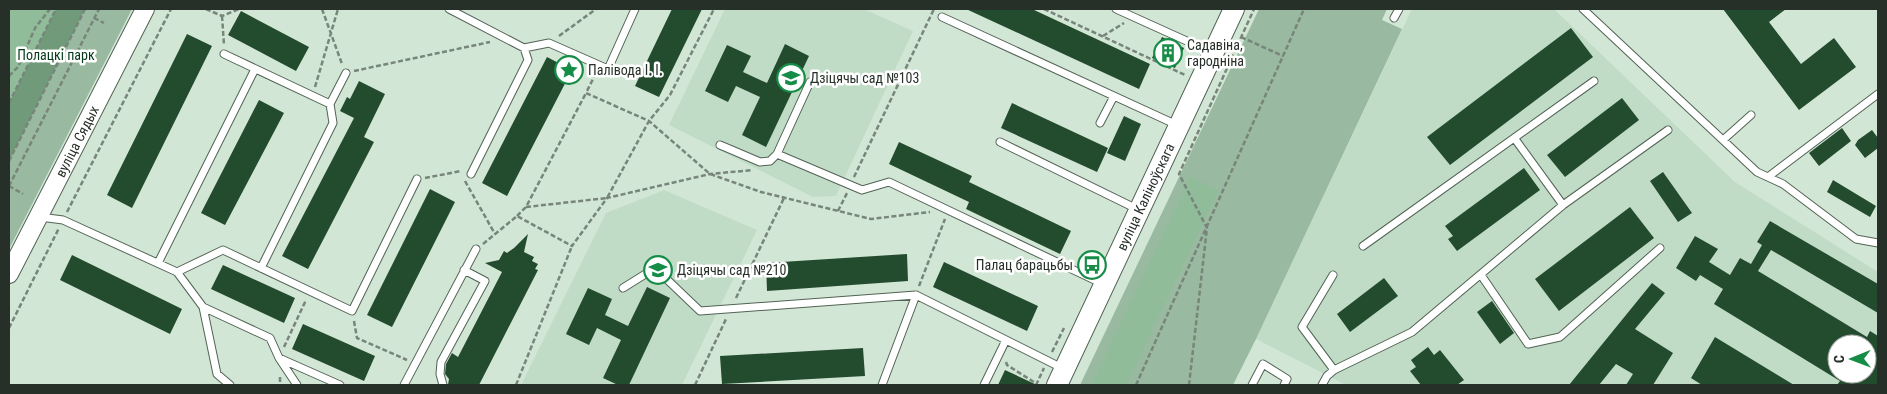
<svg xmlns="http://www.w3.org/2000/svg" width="1887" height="394" font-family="'Roboto Condensed',sans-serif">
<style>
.built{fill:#c1dcc6;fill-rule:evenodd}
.green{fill:#99baa0}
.forest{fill:#91bc9a}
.water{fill:#709a7a}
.building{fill:#234b2e;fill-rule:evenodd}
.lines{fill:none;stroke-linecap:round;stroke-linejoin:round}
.service-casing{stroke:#526355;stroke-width:9}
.tertiary-casing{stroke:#526355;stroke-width:20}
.secondary-casing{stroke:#526355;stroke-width:22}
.path{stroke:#77857a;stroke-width:2.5;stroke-dasharray:5 2.5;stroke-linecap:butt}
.service{stroke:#fff;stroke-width:7}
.tertiary{stroke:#fff;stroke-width:18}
.secondary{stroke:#fff;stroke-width:20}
.labels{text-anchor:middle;stroke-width:5;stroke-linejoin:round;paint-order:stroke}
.poi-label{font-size:14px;fill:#272f29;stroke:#fff;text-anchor:start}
.park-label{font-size:14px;fill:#043919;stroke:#fff}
.street-label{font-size:14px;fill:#272f29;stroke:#fff}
</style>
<rect width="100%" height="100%" fill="#d2e6d6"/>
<path class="built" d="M725 9H866V10L913 31 836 196 813 197 669 125Z
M1412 9H1554L1735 182 1878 272V385H1346L1256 339ZM1837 344H1867V374H1837Z
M664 190 757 230 682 385H521L606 213Z"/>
<path class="green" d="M9 9H132L9 249Z
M1259 9H1387L1382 20 1402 29 1256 339 1233 385H1080Z"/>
<path class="forest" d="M9 9H55L9 101Z
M1190 177 1219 190 1126 385H1091Z"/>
<path class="water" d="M56 9H85L9 161V103Z"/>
<path class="building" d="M672 9H702L659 97 635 86Z
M966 9H1032L1150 64 1139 89Z
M1723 9H1786L1769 22 1801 64 1834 38 1856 67 1799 110Z
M241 11 309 47 296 71 228 35Z
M1571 28 1593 57 1450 165 1427 137Z
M187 34 212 46 132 208 107 195Z
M1162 37 1184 48 1175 68 1152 58Z
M785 44 809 56 766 147 742 135 760 97 736 86 728 102 705 91 727 45 751 56 743 72 767 83Z
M547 57 572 70 507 196 482 183Z
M359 81 385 94 364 137 374 142 308 269 282 256 354 118 340 111 347 97 350 99Z
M1622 98 1639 120 1565 177 1547 155Z
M259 100 284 113 225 225 201 213Z
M1012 103 1108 148 1097 172 1001 128Z
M1124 116 1141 124 1125 161 1107 153Z
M1842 128 1851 141 1819 166 1809 153Z
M1872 130 1878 138V148L1865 158 1855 145 1858 140Z
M899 142 972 176 969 182 1071 231 1060 254 966 209 969 202 889 164Z
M1524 168 1540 190 1457 251 1448 239 1453 236 1445 226Z
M1663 172 1692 213 1678 222 1650 181Z
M1833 180 1876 206 1870 217 1827 192Z
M430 189 455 202 392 327 367 315Z
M1630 207 1654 238 1559 311 1535 279Z
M1770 221 1878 284V313L1771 250 1758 271 1867 337 1870 331 1878 336V385H1837L1840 381 1714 304 1723 289 1700 275 1696 281 1676 268 1695 236 1718 249 1709 262 1730 275 1740 258 1751 264 1762 245 1757 242ZM1837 344H1867V374H1837Z
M528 234 524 252 534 257 532 261 538 264 535 269 538 270 479 385H448L449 379 445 374 446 364 452 353 458 357 502 272 485 263 499 260 504 251 507 253 514 248Z
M907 254 908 281 767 291 766 263Z
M72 255 182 309 170 334 60 280Z
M944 262 1038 306 1027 331 933 287Z
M223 265 295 298 284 323 211 289Z
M1384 278 1398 296 1350 332 1337 314Z
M1652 283 1665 293 1635 329 1673 353 1653 385H1626L1633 374 1616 364 1599 385H1569Z
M647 287 670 298 629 385H618L603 378 621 340 597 328 589 345 566 334 588 288 612 299 605 315 628 326Z
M1492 301 1514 333 1500 344 1477 312Z
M303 324 375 356 364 381 292 349Z
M1715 337 1794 385H1702L1691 378Z
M1428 347 1434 355 1440 350 1464 380 1457 385H1421L1410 371 1416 367 1411 360Z
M863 348 865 376 722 384 720 356Z
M1005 370 1037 385H998Z"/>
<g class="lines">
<defs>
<path id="service" d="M449 9 524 48 549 43 608 69 635 9
M1116 9 1211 52
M1583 9 1757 172 1783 184 1856 239 1878 243
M942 17 1177 125
M1394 18 1399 9
M224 54 330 104
M1100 123 1114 96
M1515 139 1563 205
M1723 140 1751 115
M1000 142 1139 210
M720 145 760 162 770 161 777 154 810 82
M777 154 862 190 889 182 1103 284
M471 174 528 60 524 48
M1768 177 1878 94
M40 217 63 220 177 272 203 307 270 338 279 358 340 385
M1363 246 1594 81
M158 263 255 69
M261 268 333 123 330 104 346 73
M177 272 223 250 352 311 417 179
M1333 275 1302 327 1334 370
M1481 275 1528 344 1560 337 1660 248
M623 288 655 268 700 311 916 295 1062 368
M203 307 217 374 230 385
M279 358 297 385
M404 385 476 249
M443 385 440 374 441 362 485 281 464 270
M882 385 916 295
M984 385 1006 340
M1252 385 1263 364 1287 379 1284 385
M1322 385 1327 376 1334 370 1412 332 1563 205 1668 130"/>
<g id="tertiary">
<path id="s1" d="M9 274 145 9"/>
</g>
<g id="secondary">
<path id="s2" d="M1057 385 1234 9"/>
</g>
</defs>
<use href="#service" class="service-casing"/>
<use href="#tertiary" class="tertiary-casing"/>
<use href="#secondary" class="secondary-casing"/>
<path class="path" d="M206 9 222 16 239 9
M322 9 342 64
M1044 9 1185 75
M222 16 224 45
M94 18 104 23
M559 36 596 9
M1103 36 1124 23
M1241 37 1283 56
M354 71 490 42
M596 73 586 93 649 121 710 174 761 192 871 219 930 212
M9 76 18 67 35 28 50 9
M315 87 338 9
M9 103 56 9
M9 161 85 9
M854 177 934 9
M425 178 461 171
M465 181 495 234
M9 186 99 9
M9 186 23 194
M526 207 607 198 649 121 670 95 714 9
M838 211 847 193
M67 212 171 9
M517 216 526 207 586 93
M483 244 517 216 572 246 607 198 710 174 753 170
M919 286 945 219
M736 298 784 198
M354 321 357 338 407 360
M9 328 59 228
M284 347 306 300
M1052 352 1064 328
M1006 362 1007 365 1037 384
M280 377V385
M516 385 572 246
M695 385 726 319
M1036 385 1044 368
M1136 385 1304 9
M1189 385 1207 228 1179 174 1254 9"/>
<use href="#service" class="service"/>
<use href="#tertiary" class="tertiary"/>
<use href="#secondary" class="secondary"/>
</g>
<defs>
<symbol id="building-ring" viewBox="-11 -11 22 22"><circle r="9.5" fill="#fff" stroke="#168d47" stroke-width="1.5"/><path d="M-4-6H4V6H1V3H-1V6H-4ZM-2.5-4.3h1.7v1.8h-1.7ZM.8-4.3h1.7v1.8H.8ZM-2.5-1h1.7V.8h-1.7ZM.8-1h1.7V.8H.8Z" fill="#168d47"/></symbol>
<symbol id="sight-ring" viewBox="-11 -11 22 22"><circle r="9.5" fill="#fff" stroke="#168d47" stroke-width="1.5"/><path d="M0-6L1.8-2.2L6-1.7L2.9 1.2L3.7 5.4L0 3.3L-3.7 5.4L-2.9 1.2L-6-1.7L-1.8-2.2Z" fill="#168d47"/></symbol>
<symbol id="school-ring" viewBox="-11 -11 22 22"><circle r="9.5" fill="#fff" stroke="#168d47" stroke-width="1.5"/><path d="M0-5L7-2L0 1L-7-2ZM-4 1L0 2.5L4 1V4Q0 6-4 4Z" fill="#168d47"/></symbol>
<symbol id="bus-ring" viewBox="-11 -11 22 22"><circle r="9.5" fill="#fff" stroke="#168d47" stroke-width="1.5"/><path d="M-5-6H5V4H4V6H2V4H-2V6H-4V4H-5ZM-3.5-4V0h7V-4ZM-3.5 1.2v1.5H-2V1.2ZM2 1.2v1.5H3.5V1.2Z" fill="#168d47"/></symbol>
</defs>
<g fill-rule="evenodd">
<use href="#building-ring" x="1152" y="37" width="32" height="32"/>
<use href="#sight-ring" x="553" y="54" width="32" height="32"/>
<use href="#school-ring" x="775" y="62" width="32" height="32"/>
<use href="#bus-ring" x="1076" y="249" width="32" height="32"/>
<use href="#school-ring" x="642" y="254" width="32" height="32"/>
</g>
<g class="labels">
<g class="poi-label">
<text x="1187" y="50">Садавіна,<tspan x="1187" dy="16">гародніна</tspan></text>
<text x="588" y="75">Палівода І. І.</text>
<text x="810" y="83">Дзіцячы сад №103</text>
<text x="1073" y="270" text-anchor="end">Палац барацьбы</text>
<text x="677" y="275">Дзіцячы сад №210</text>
</g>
<g class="park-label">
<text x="56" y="60">Полацкі парк</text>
</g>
<g class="street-label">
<text dy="5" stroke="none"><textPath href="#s1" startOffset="149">вуліца Сядых</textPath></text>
<text dy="5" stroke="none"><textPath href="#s2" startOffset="208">вуліца Каліноўскага</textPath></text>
</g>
</g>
<rect width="1887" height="394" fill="none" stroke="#272f29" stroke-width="20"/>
<g transform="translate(1852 359) rotate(269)"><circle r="24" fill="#ffffff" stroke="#a9aca9"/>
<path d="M0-4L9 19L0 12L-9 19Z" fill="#168d47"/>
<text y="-8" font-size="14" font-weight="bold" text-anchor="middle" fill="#272f29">С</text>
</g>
</svg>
